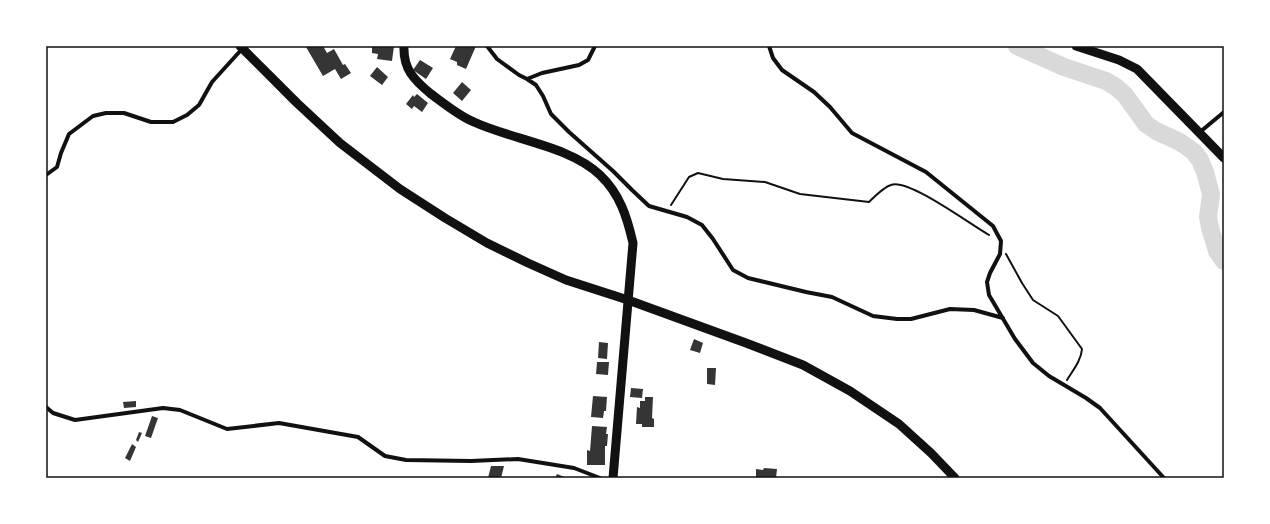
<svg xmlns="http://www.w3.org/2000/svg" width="1270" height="524" font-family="'Space Grotesk',sans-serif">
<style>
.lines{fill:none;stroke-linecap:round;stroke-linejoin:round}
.river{stroke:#d9d9d9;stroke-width:18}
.building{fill:#353535}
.path{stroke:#111;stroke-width:2}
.minor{stroke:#111;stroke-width:4}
.primary{stroke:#111;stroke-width:9}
.neatline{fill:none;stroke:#111;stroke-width:1.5}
</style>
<rect width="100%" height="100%" fill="#fff"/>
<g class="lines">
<path class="river" d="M1017 46 1064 67 1106 81 1116 87 1125 95 1146 124 1156 131 1180 142 1194 152 1200 160 1205 172 1211 194 1208 217 1210 228 1217 251 1224 261"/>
</g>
<path class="building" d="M308 46H323L327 53 334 49 343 65 345 64 351 73 341 79 335 69 323 76 306 47Z
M372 46H394L392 61 377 59 378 54 372 53Z
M456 46H476L466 69 457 65V62L450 59Z
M420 60 433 68 426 79 413 70Z
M377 67 388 77 382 85 370 76Z
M462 82 471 90 462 101 453 93Z
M417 94 428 103 422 112 414 106 412 109 406 104 413 95 414 97Z
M694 339 703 343 700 353 690 350Z
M599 342 608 343 607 359 598 358Z
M597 362H609L608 375 596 374Z
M707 368H716L715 385 707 384Z
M631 388 643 389 642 398 630 397Z
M593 396 607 397 606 411H604L603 418 591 417Z
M645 397H653L652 418 654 419V427H642V424H636L637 407 640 408V401H645Z
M136 401V407L124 408 123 402Z
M152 416 158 418 151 438 145 436Z
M592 426 607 427 606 434H608L607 446H605V465H587V450L590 451Z
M139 432 142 433 138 442 136 440Z
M132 444 136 447 130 461 125 458Z
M491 466H504L501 478H488Z
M764 468 777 469 776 478H756V469L763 470Z
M557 474 567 478H555Z"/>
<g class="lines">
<path class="path" d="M671 205 689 177 698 173 723 179 765 182 800 194 869 202C874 197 884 187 891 185 908 178 971 225 989 235
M1006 254 1022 283 1033 300 1058 316 1082 349C1081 361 1073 370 1067 380"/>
<path class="minor" d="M487 46 497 59 519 75 527 79 536 85 543 96 551 114 569 132 613 171 632 190 649 206 687 217 702 225 713 239 733 270 748 278 806 292 832 297 873 316 897 319H911L950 309 974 310 1003 318
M769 46 773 58 782 70 814 92 830 107 852 133 926 172 993 226 1001 241 1000 254 990 273 987 282 989 295 1015 339 1033 363 1049 376 1086 398 1100 408 1164 478
M527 79 542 73 579 65 588 60 595 46
M1200 132 1224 112
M46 175 57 167 61 153 69 134 93 116 106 113H124L151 122H173L187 115 199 105 212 82 242 49
M46 407 53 413 75 420 163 408 180 410 227 429 279 423 358 437 385 456 406 460 471 461 518 459 574 468 600 478"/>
<path class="primary" d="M240 46 297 103 340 143 400 189 445 218 487 243 528 263 566 280 628 300 746 343 803 365 850 391 899 424 931 453 955 478
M404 46C403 69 414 80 431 94 445 104 459 116 474 122 513 140 570 146 600 175 620 194 627 217 633 243L613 478
M1076 46 1119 60 1137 69 1224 158"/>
</g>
<rect width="1270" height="524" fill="none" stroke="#ffffff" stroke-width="94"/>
<rect x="47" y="47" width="1176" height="430" class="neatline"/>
</svg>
